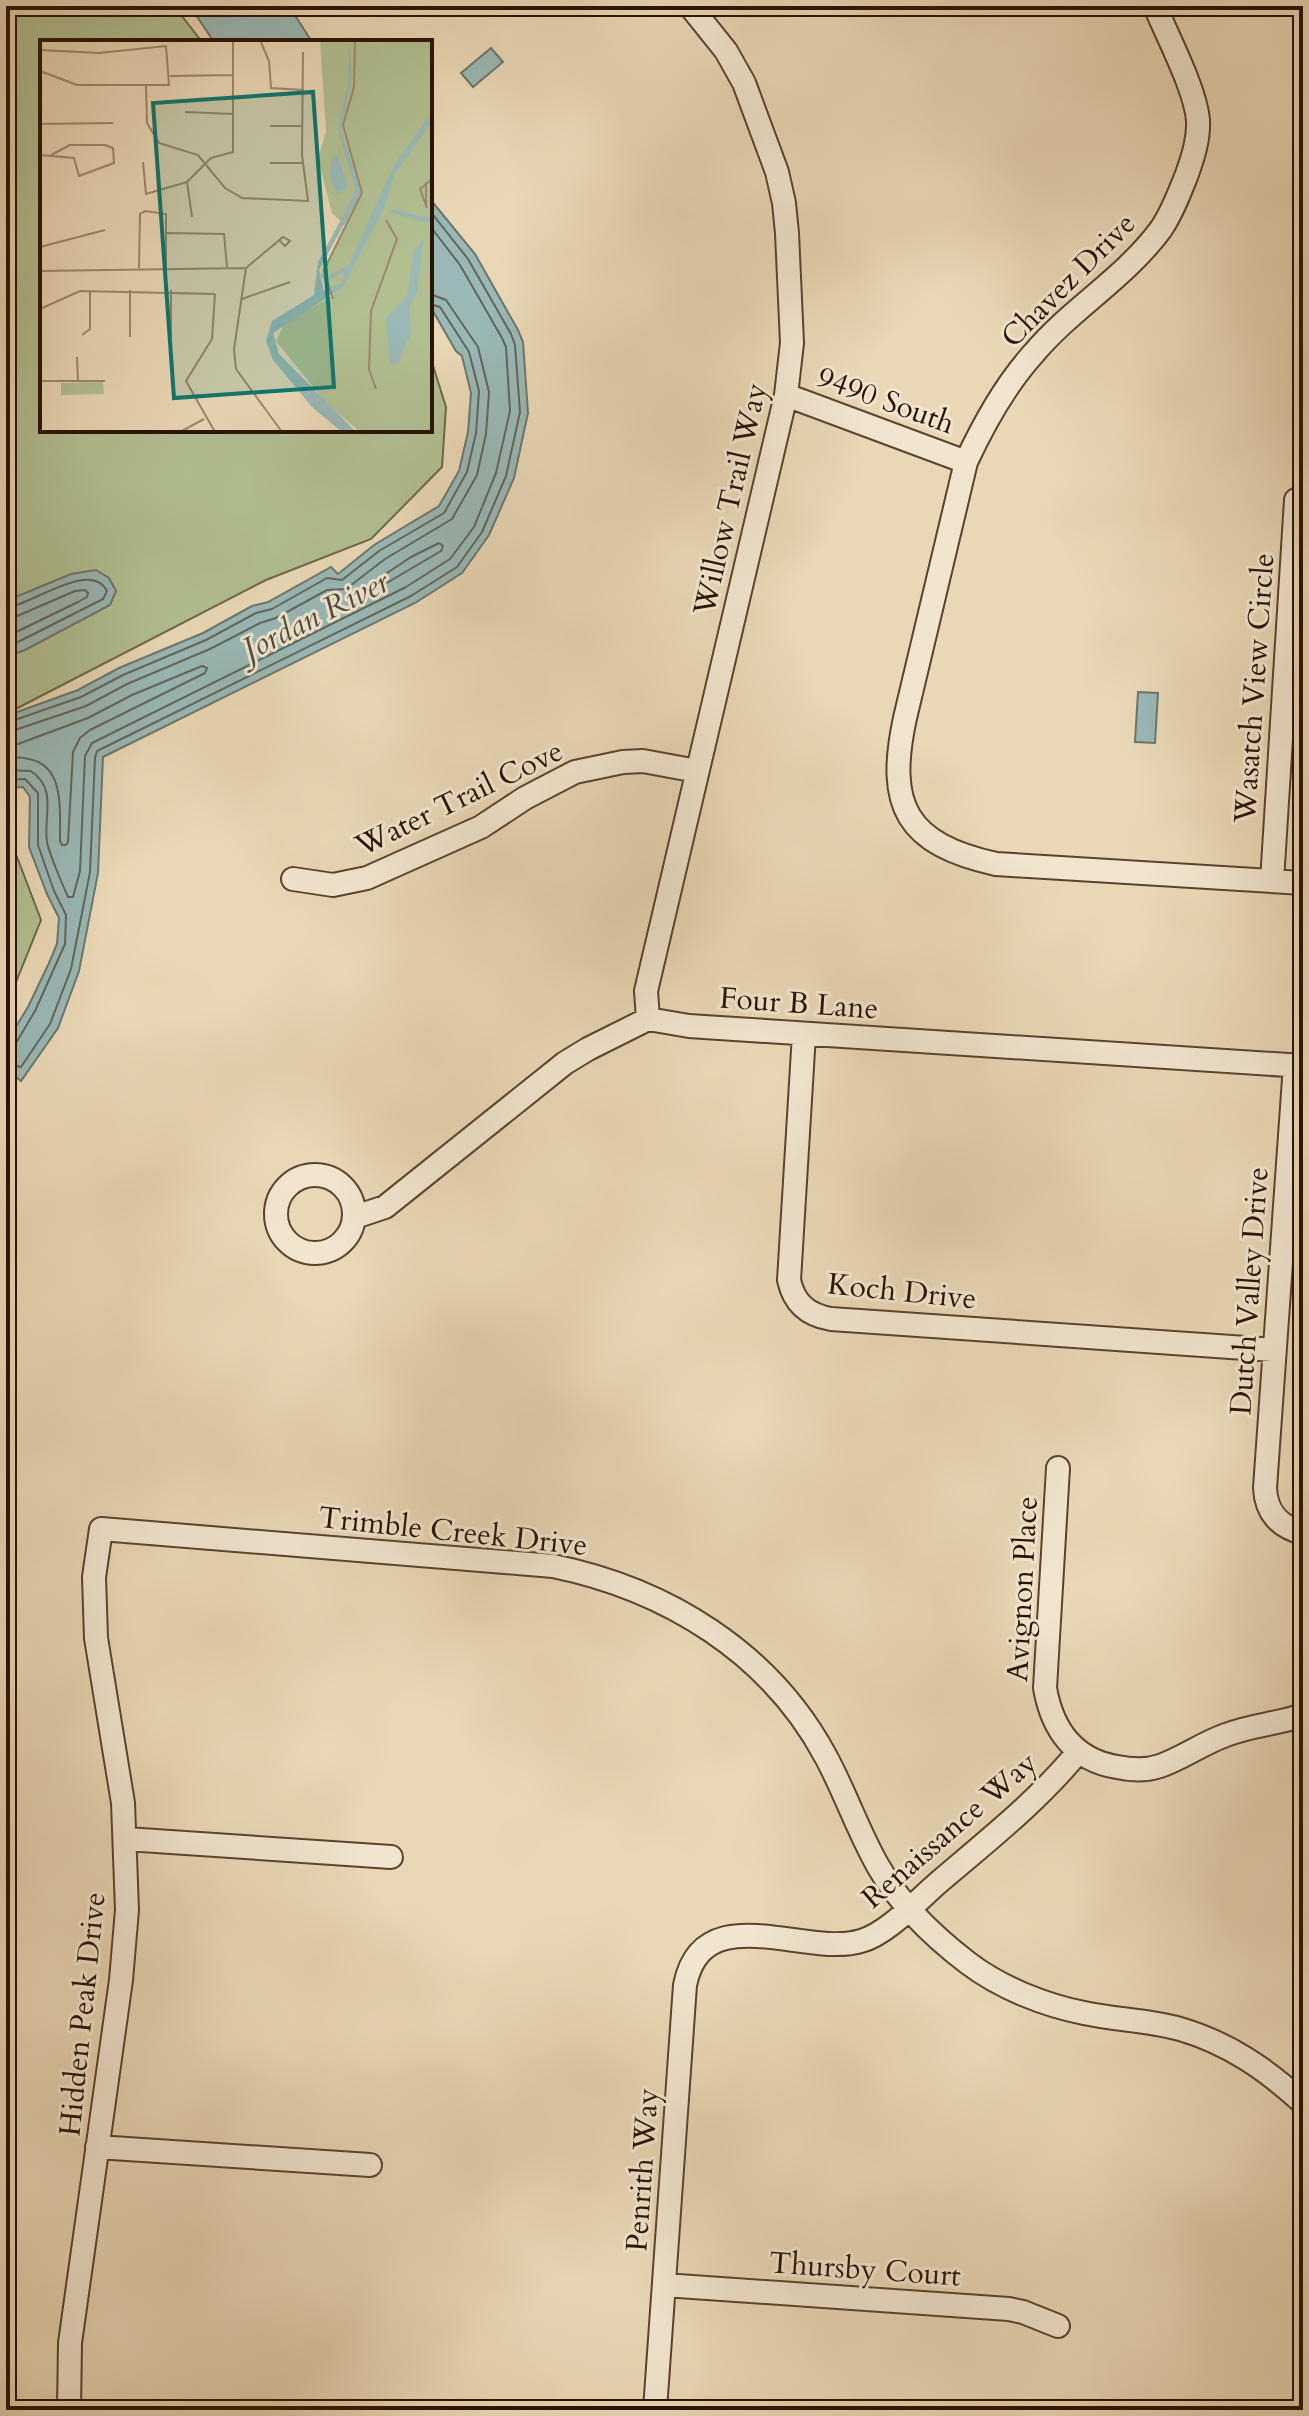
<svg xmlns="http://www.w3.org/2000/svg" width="1309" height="2416" font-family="Cardo,serif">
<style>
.green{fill:#b1bf91;stroke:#6e6848;stroke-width:2}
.water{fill:#99b8b6;stroke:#6d766d;stroke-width:2}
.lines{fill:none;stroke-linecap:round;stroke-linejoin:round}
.shore{stroke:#62655b;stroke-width:2}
.minor-casing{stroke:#5a432d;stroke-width:26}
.minor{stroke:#f1e5cf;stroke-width:22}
.labels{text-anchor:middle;stroke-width:6;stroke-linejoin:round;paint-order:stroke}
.street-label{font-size:30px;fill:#2a1200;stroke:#f1e5cf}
.water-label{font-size:32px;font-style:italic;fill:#514c40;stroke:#f1e5cf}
.inset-river{fill:none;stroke:#99b8b6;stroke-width:4}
.inset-road{fill:none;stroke:#9d886d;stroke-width:2}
.view{fill:#0f766e;fill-opacity:0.15;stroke:#0f766e;stroke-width:4}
.inset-edge{fill:none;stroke:#2a1200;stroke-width:4}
</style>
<rect width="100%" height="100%" fill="#e9d7b5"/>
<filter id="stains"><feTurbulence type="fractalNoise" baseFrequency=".0025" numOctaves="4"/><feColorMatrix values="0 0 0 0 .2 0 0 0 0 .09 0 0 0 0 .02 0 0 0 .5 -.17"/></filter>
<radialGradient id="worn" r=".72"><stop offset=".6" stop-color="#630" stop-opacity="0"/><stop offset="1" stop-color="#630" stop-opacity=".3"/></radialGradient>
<path class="green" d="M6 6H174L202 42H42V430H430V356L446 407 442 467 371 539 266 580 6 714Z
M6 828 41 920 6 1007Z"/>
<path class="water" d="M190 6H289L312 42H214Z
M491 48 503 62 473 87 461 73Z
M430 199 475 254 518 330 523 342 528 413 514 478 489 535 462 573 415 603 103 757 98 873 79 971 58 1028 21 1081 6 1069V1043L28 1007 49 963 57 944 59 918 47 894 29 847 30 797 23 787 6 788V716L78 690 119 668 203 633 252 606 268 602 331 567 338 574 374 545 439 506 459 471 468 432 471 393 462 356 456 351 430 306Z
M96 570 109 578 116 591 110 605 25 650 6 657V601L71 574Z
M1138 692 1158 693 1155 743 1135 742Z"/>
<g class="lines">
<path class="shore" d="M439 543 443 546 441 551 385 584 381 582V577L411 557Z
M6 608C31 605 91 559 107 591L103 599 6 648
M6 618 15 617 75 591 85 590 88 593 87 597 78 602 6 637
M6 723 81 697 123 675 206 640 256 613 272 609 327 578 342 580 379 551 444 513 467 472 476 433 479 391 469 352 440 307 430 304
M6 733 86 706 127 684 210 649 260 623 276 618 327 590 346 589 385 559 452 519 477 475 486 434 489 392 478 347 446 300 430 294
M6 745 18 744 88 718 132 695 202 666 207 668 205 673 90 730 80 738 73 752 68 842 66 845H62L60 841C60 798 65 752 6 758
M6 770 31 771C58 790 43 815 47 842 49 853 63 886 68 897H73L80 871 85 756 92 743 406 587 450 559 474 527 496 473 510 411 506 347 502 338 460 265 430 226
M6 780 25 779 38 793V845L54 891 66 915 65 944 35 1011 16 1043 6 1046
M6 1063 21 1067 50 1024 71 969 90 872 95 758 97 751 411 596 457 567 482 532 506 476 520 412 515 345 511 334 468 259 430 211"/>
<defs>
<path id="minor" d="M1155 6C1168 38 1195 88 1198 120 1199 139 1193 157 1187 174 1180 192 1172 213 1161 229 1125 278 1072 308 1034 353 1005 385 984 423 966 462L905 718C886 806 906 844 996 864L1303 883
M786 395 966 462
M293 879 333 885 367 878 481 827 525 798 575 772 623 762 643 761 697 771
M1272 881 1296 500
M648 1019 646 991 786 395 792 343 787 233 784 203 777 172 744 83 726 51 690 6
M804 1034 789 1280C794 1303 807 1315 831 1319L1274 1350
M1295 1065 1265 1488C1266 1512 1279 1527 1303 1533
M276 1214a39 39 0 1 1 78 0a39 39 0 1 1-78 0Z
M355 1217 385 1207 565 1063 588 1049 648 1019 689 1026 1303 1066
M1058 1468 1045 1688C1052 1729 1074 1760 1117 1767 1132 1770 1145 1771 1160 1766 1183 1758 1203 1743 1226 1735 1251 1725 1278 1724 1303 1715
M126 1839 391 1857
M97 2147 370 2165
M664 2285 1009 2309 1023 2312 1058 2326
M69 2410 70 2343 121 1980 127 1910 123 1803 96 1638 94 1577 101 1529 553 1566C666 1589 770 1652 826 1757 845 1792 858 1831 878 1866 899 1903 934 1937 968 1963 1001 1988 1044 2005 1084 2013 1116 2020 1148 2020 1180 2029 1228 2043 1266 2069 1303 2103
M655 2410 685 1985C703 1896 805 1958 861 1941 887 1934 918 1900 939 1882 987 1841 1038 1801 1078 1752"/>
</defs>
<use href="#minor" class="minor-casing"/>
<use href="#minor" class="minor"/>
</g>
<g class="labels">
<g class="street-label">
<text transform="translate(1068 280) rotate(-45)" y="10">Chavez Drive</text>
<text transform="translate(886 400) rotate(20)" y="10">9490 South</text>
<text transform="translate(730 499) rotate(-77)" y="10">Willow Trail Way</text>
<text transform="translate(1254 688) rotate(-86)" y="10">Wasatch View Circle</text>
<text transform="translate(459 798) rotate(-26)" y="10">Water Trail Cove</text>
<text transform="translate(799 1003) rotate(4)" y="10">Four B Lane</text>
<text transform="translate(902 1291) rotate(6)" y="10">Koch Drive</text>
<text transform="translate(1249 1291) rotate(-86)" y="10">Dutch Valley Drive</text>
<text transform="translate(453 1531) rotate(6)" y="10">Trimble Creek Drive</text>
<text transform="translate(1022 1589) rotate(-87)" y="10">Avignon Place</text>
<text transform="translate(949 1830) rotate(-41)" y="10">Renaissance Way</text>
<text transform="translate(82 2014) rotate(-84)" y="10">Hidden Peak Drive</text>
<text transform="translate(642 2170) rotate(-86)" y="10">Penrith Way</text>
<text transform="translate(865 2269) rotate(4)" y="10">Thursby Court</text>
</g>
<g class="water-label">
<text transform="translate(315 615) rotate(-27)" y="11">Jordan River</text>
</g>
</g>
<g transform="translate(40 40)">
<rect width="392" height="392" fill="#e9d7b5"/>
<path d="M280 0H392V392H320L286 363 236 301 244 284 292 256 281 235 305 185 292 173 278 119 286 91ZM63 342 64 354 21 355V343Z" fill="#b1bf91"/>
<path d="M309 0 312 37 301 89 321 153 279 230 284 251 301 243 305 231 290 240 288 236 309 225 354 125 392 72V81L354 135 344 168 303 247 233 293 239 314 316 392H302L272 367 233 320 226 301 232 281 274 255 278 222 316 152 298 89 308 41ZM298 115 308 147 297 154 290 139 292 118ZM383 200 377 252 369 268 371 292 358 324H350L346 278 367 257 374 211Z" fill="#99b8b6"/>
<path class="inset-river" d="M351 171 392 181"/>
<path class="inset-road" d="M220 0 229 21 231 48 264 50M0 10 59 13 126 6 129 45H37L0 31M130 36 193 35M106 45 107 83 119 103 158 115 185 148 202 158 268 161 262 115 263 12M145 72 193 74M0 84 73 83M230 86H263M0 115 34 118 39 136 74 123 73 108 65 105H30L11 115M103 122 106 154 147 142M230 123H262M147 142 171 118 193 112V0M147 142 152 177M386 167V142M387 168 380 149 392 139M127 193 184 194 187 227M0 207 65 190M99 228 100 174 105 171 126 174V228M206 228 194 309 196 329 242 392M0 231 206 228 243 197 250 201 245 206 240 201M90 250V297M131 250V297M175 254 172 299 146 341 175 392M202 259 250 242M293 259 284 230 322 153 303 85 314 47 315 0M0 269 40 251 175 254M42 295 50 289V251M37 317 38 341M0 341H65M336 349 329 329 331 271 357 199 346 180M140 392 164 379"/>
<path class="view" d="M273 52 294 347 134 358 113 63Z"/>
<rect width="392" height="392" class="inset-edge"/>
</g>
<rect width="1309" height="2416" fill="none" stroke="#e9d7b5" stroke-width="32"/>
<rect x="8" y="8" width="1293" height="2400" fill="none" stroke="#2a1200" stroke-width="4"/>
<rect x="16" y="16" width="1277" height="2384" fill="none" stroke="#2a1200" stroke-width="2"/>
<rect width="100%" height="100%" filter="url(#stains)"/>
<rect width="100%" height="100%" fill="url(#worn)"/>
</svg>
